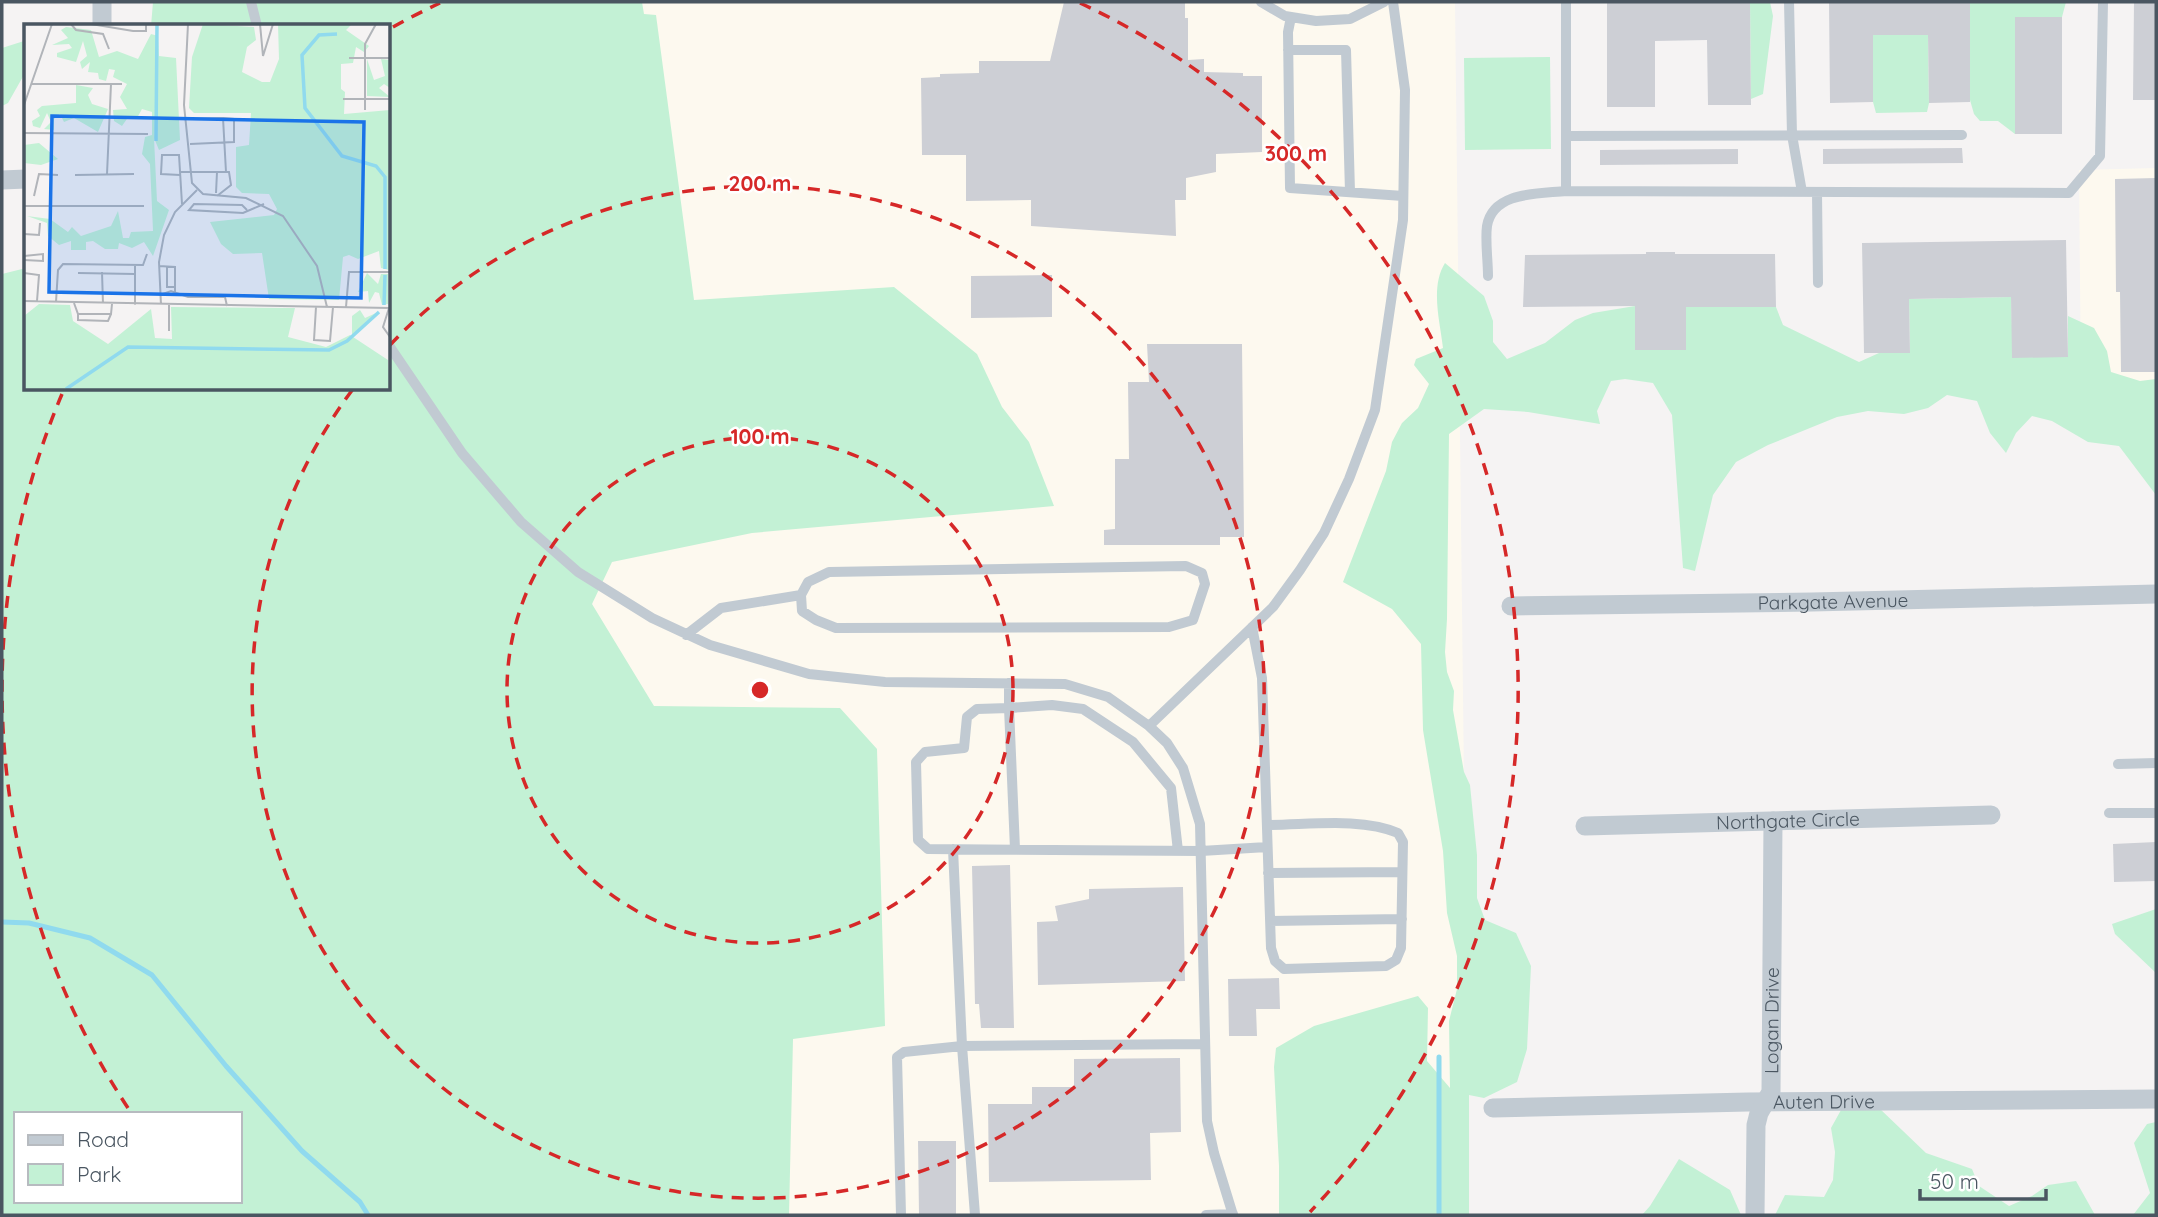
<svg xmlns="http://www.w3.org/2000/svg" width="2158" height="1217" font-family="Quicksand,sans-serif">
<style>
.commercial{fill:#fdf9ef}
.green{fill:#c3f1d5;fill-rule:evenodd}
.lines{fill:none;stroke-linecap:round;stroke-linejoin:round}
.stream{stroke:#90daee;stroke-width:5}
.building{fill:#cdcfd5}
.lane{stroke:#c1cad2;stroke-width:10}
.street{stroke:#c1cad2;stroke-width:19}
.ring{fill:none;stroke:#d62828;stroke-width:3.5;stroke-dasharray:12 9}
.labels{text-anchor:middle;stroke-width:5;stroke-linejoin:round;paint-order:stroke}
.street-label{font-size:19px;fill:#4a5661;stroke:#fff}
.inset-river{fill:none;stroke:#90daee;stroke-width:3.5}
.inset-road{fill:none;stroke:#b1b4b9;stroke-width:2}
.view{fill:#1a73e8;fill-opacity:0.15;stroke:#1a73e8;stroke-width:3.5}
.inset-edge{fill:none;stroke:#4a5661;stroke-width:3.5}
.centre{fill:#d62828;stroke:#fff;stroke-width:3.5}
.ring-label{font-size:21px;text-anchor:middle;font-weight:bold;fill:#d62828;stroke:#fff;stroke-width:5;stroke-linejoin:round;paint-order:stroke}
</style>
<rect width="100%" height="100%" fill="#f5f3f3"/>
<path class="commercial" d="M593 2H1455L1469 1215H592Z
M2156 168V390L2081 391 2079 170Z"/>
<path class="green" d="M153 2H642L644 14 656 15 694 300 894 287 977 354 1002 407 1029 442 1054 506 752 533 612 562 592 604 654 706 840 708 877 749 885 1026 793 1039 789 1215H2V274L26 268V388H388V26H151ZM16 1114H240V1201H16Z
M1750 2H1770L1773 16 1763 94 1751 99Z
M1970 2H2066L2062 17H2015V134L1998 121H1980L1974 114 1970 100Z
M1873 35H1928L1929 103 1927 112 1876 113 1873 102Z
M24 41 25 73 8 103 2 106V48Z
M1550 57 1551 149 1465 150 1464 58Z
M1445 263 1484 296 1493 321V342L1507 359 1545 343 1575 320 1593 313 1635 306V350H1686V307H1776L1783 325 1859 362 1879 353 1910 352 1909 299 2011 297 2013 357 2068 356V316L2094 328 2107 351 2111 372 2140 381 2156 379V495L2119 446 2088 442 2052 421 2032 416 2016 433 2006 453 1990 433 1977 401 1947 395 1928 408 1904 414 1868 411 1837 417 1768 445 1736 462 1713 495 1695 571 1683 568 1672 415 1653 383 1625 379 1611 381 1597 411 1600 424 1528 412 1484 409 1449 434 1447 619 1445 652 1447 672 1454 691 1453 710 1464 772 1470 785 1477 855V898L1485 920 1516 933 1531 966 1527 1049 1517 1082 1484 1098 1469 1095V1215H1279V1166L1274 1067 1276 1048 1314 1026 1418 996 1428 1008 1427 1061 1450 1088 1449 1021 1457 989V956L1447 913 1443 851 1423 730 1421 644 1392 609 1343 582 1386 471 1392 442 1402 423 1418 408 1429 384 1414 365 1416 359 1443 348C1440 321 1430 287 1445 263Z
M2156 909V973L2115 934 2112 924Z
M1879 1108 1926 1153 1972 1169 1979 1186 2009 1206 2032 1196 2048 1185 2076 1181 2095 1215H1775L1785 1195 1824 1197 1833 1180 1835 1152 1831 1128 1841 1110Z
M2156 1122V1215H2133L2150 1193 2134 1143 2147 1124Z
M1679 1159 1730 1190 1741 1215H1642L1650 1206Z"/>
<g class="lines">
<path class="stream" d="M2 922 29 923 90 938 152 975 226 1066 302 1151 360 1202 368 1215
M1439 1057V1215"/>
</g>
<path class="building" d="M1064 2H1185V18H1188V60L1204 59V72L1243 73V76H1262V152L1216 154V172L1186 178V200H1175L1176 236 1031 226V200L966 201V155H922L921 78 940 77V74L979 73V61H1050Z
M1607 2H1750L1751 105H1708L1707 40 1655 41V107H1607Z
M1829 2H1970V102L1929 103 1928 35H1873V102L1830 103Z
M2134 2H2156V100H2133Z
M2015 17H2062V134H2015Z
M1962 148 1963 163 1823 164V149Z
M1738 149V164L1600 165V150Z
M2156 178V372H2121L2120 292H2116L2115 179Z
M2066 240 2068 357 2012 358 2011 297 1909 299 1910 353H1864L1862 243Z
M1646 252H1675V254H1775L1776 307H1686V350H1635V306L1523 307 1525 255 1646 254Z
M1052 275V317L971 318V276Z
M1147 344H1242L1244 537H1220V545H1104V530L1115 529V459H1129L1128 382H1149Z
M2156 842V881L2114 882 2113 844Z
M1010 865 1014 1028H981L979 1004H975L972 866Z
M1183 887 1185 981 1038 985 1037 922 1058 921 1055 906 1089 899V889Z
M1279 978 1280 1009H1256L1257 1036H1229L1228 979Z
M1180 1058 1181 1132 1150 1133 1151 1180 989 1182 988 1104H1032V1087H1074V1059Z
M918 1141H956V1215H919Z"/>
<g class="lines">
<path class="lane" d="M251 2 257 26
M1261 2 1285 16 1316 21 1350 19 1384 2
M1566 2V191
M1789 2 1792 135 1802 192
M1291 17 1288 32 1290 188 1403 196
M1288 50H1346L1350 192
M1566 136 1962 135
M1817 192 1818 283
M1488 276C1488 260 1485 241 1487 226 1493 191 1539 194 1566 191L2069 193 2100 156 2103 2
M388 344 462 453 521 522 578 572 652 618 710 645 809 674 885 682 1065 684 1108 697 1149 726 1167 743 1183 768 1200 824 1207 1121 1214 1153 1233 1215
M1252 627 1262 678 1271 948 1275 961 1284 969 1386 966 1396 960 1401 948 1403 842 1398 833C1361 817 1308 825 1267 825
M686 635 721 608 801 595 808 582 829 572 1186 566 1202 573 1205 584 1193 620 1169 627 836 628 816 620 802 611 801 595
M1009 683V708L977 709 967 717 964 748 925 752 916 762 918 840 928 849 1201 851 1267 847
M1149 726 1273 607 1300 570 1324 533 1349 479 1375 410 1403 220 1405 90 1393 2
M2118 764 2156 763
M2109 813H2156
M953 849 962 1046 975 1215
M1015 849 1009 708 1052 705 1083 709 1133 742 1171 788 1178 851
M1268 873 1402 872
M1270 921 1402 919
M901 1215 897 1057 904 1052 962 1046 1204 1044
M1206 1215 1233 1214"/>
<g class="street">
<path d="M102 2V26"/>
<path d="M2 180 26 179"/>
<path id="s1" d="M1511 606 1812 602 2156 594"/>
<path id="s2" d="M1585 826 1991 815"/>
<path id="s3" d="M1493 1108 1748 1102 2156 1099"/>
<path id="s4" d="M1755 1215 1756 1125 1759 1113 1771 1092 1773 821"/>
</g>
</g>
<g class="ring">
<circle cx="760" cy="690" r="253"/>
<path d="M390 345A506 506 0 1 1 353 389"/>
<path d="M128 1108A758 758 0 0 1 62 394M393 27A758 758 0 0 1 440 3M1080 3A758 758 0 0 1 1310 1212"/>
</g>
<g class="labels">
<g class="street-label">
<text dy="7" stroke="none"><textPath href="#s1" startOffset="322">Parkgate Avenue</textPath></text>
<text dy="7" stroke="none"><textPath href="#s2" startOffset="203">Northgate Circle</textPath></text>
<text dy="7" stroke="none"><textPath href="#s4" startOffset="198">Logan Drive</textPath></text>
<text dy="7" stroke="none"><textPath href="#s3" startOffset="331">Auten Drive</textPath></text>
</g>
</g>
<g transform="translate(24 24)">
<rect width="366" height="366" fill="#f5f3f3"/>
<path d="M179 0 230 3 232 16 223 23 218 48 238 58H246L255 35 254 0H328L322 6 345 22 340 28 332 23 329 39 317 40V65L321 68 320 90 366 86 365 246 357 244 355 227 334 235 325 231 319 233 315 276 245 275 238 229 209 230 197 220 186 198 250 191 253 185 245 170 218 169 212 163V123L225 121 227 89H170L165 84 168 33ZM42 3 67 6 75 33 93 27 114 35 127 10 134 12 135 32 152 34 156 116 135 126 130 114 133 177 145 186 129 232 120 218 108 224 95 219 94 225H81L69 217 62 218V226H47V217L35 221 24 212 23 199 3 192 26 195 44 208 48 203 57 212 87 202 94 187 99 214H105L107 208 129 207 126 140 118 130 121 113 128 111V88L118 85 113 94 105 92 98 102 90 97 89 86 103 85 96 73 103 60 89 53 91 46 85 45 82 57 75 55 74 49 64 48 66 38 58 45 56 38 63 32 59 17 52 38 33 33V29L48 24 45 20 28 21 44 14 37 6ZM343 35 350 56 361 52 357 35 366 36V64L360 60 355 64 366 73 343 72ZM52 61 69 64 64 71 68 80 84 85 74 108 50 94 40 98 36 90 30 95V106L20 105 27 98 23 89 16 104 9 102 8 97 16 92 13 86 18 82 52 79ZM15 119 34 135 17 141 0 139V121ZM343 249 354 260 357 250H364V280L358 281 355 269 351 268 345 279 344 267 334 268ZM15 280 46 281 49 297 84 320 127 285 131 314 148 315 147 283 271 284 264 313 302 323 326 311 364 336 366 365H0V292ZM336 286 341 294 352 289 328 311V292Z" fill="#c3f1d5"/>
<path class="inset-river" d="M313 10 295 11 278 31 281 84 318 132 352 142 361 153V245M132 117 133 0M360 281 361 251M42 365 104 323 305 326 323 317 355 288"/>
<path class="inset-road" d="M47 0 52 6 79 10 85 25M67 0 109 7H122V0M164 0 160 81 168 159 179 170 222 174 259 192 293 242 303 283M236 0 239 32 249 0M325 34H366M8 60H98M319 75H366M0 81 28 0M341 86V20L352 0M162 95 199 94 202 148M0 109 124 110M166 120 210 118V95L199 94M156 148H205L207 161 193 172M83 150 87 60M51 151 110 150M156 151 137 150 138 131H155L158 180M192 169 193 148M10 172 15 150 34 151M0 182H120M223 186 218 181 170 180 165 186 219 189 240 180M0 210 15 211 16 199M0 232 19 230V237L0 236M135 242 151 243V268M143 242V263H151M78 248 79 280M0 249 15 251 13 277M54 249 111 250M136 271 147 267 164 273H201L203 282M0 277 366 284M32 278 34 246 39 240 119 241 123 230M50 279 54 290H87L88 280M111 281V242M137 281 135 238 140 211 151 188 173 166M145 281V307M292 283 290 316 306 317 309 283M322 283 325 248H366M365 284 359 303 366 313M54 290V296L84 297 87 290"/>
<path class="view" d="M28 92 340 98 337 274 25 268Z"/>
<rect width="366" height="366" class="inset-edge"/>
</g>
<circle cx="760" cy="690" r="10" class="centre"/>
<g class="ring-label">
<text x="1296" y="161">300 m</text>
<text x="760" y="191">200 m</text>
<text x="760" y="444">100 m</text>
</g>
<rect width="2158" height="1217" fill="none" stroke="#4a5661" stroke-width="7"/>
<rect x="14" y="1112" width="228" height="91" fill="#ffffff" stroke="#b7bbc0" stroke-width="2"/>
<rect x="28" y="1135" width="35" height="10" fill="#c1cad2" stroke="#b7bbc0" stroke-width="2"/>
<text x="77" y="1147" font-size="21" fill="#4a5661">Road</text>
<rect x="28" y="1164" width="35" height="21" fill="#c3f1d5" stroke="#b7bbc0" stroke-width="2"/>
<text x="77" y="1182" font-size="21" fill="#4a5661">Park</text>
<path d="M1920 1189v10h126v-10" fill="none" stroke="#4a5661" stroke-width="3.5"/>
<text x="1930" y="1189" font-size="21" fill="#4a5661" stroke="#ffffff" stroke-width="5" paint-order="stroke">50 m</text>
</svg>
